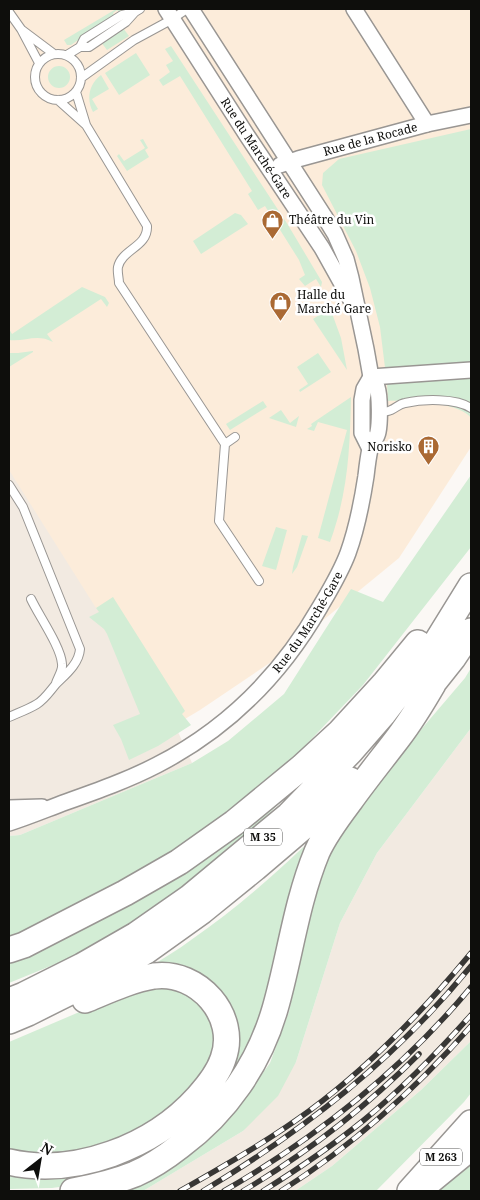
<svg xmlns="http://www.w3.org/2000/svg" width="480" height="1200" font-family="'Noto Serif',serif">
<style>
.commercial{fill:#fcecda}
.built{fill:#f2eae1}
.green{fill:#d3edd5}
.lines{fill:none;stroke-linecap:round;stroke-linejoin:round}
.service-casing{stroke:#999693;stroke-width:10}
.minor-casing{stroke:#999693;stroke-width:18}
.secondary-casing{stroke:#999693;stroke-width:24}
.trunk-casing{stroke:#999693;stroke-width:28}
.service{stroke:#fff;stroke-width:8}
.minor{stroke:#fff;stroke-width:15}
.secondary{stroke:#fff;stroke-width:21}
.trunk{stroke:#fff;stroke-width:25}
.rail-casing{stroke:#383735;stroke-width:5.5}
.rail{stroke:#fff;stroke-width:4;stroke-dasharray:11;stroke-linecap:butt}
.labels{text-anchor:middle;stroke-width:5;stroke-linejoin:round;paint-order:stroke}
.shield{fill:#fff;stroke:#565655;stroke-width:1}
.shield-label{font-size:11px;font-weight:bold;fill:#0e0e0c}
.street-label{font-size:12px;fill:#0e0e0c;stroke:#fff}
.poi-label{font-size:12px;fill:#0e0e0c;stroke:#fff;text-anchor:start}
</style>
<rect width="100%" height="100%" fill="#fbf8f5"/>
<path class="commercial" d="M9 9H471V447L399 558 277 658 200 710 133 750 9 784Z"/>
<path class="built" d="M9 470 96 608 179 734 192 763 20 835 9 836Z
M471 728V1041L421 1090 332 1166 295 1191H143L243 1131 296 1062 340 923 377 853Z"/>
<path class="green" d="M116 9H123L119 12 117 10 113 13 114 15 71 45H67L64 40Z
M123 28 129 36 107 50 101 42Z
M171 46 288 225 322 282 321 287 316 279 305 286 299 279 305 275 299 260 265 206 258 210 248 194 252 191 180 76 163 86 159 80 170 72 166 65 173 61 165 49Z
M136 53 150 75 119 95 105 73Z
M48 77a11 11 0 1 1 22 0a11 11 0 1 1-22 0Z
M101 75 109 89 92 99 98 109 93 112C86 99 89 84 101 75Z
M471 129V418C460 402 406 400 388 401L387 384 380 327 370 288 356 251 322 185 323 173 339 159Z
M143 139 148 148 145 150 149 157 127 171 117 156 119 154 124 161 145 148 140 140Z
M235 213 241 215 248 224 201 254 193 241Z
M82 287 105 297 109 303 107 307 101 299 47 334 53 342C37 333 25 342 9 340V329L12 334Z
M330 308 341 338 347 370 313 319Z
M33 351V352L9 367V353H18Z
M318 353 331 372 300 392 299 390 308 384 297 367Z
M351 397C350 449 348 493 330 542L318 538 347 430 318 422 314 431 307 429 312 426 311 424Z
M263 401 267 407 230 430 226 424Z
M281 410 290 423 299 416 296 427 269 418Z
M471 475V547L363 685 301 750 194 841 9 943V836L20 835 192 763 228 741 284 694 351 589 383 602Z
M276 527 287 530 276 570 262 566Z
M302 535 308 536 297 567 292 574 293 567Z
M113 597 185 711 182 714 191 725 158 746 129 760 121 739 113 725 140 714 107 634 104 629 89 617 99 612 96 608Z
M471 668V728L377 853 340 923 296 1062 278 1096 243 1131 143 1191H123L162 1173 204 1143 239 1106 270 1063 289 1012 310 911 329 852 355 807 465 678Z
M290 793 226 855 142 919 80 954 9 983V956Z
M319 832 278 985 217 1110 110 1180 52 1188 9 1189V1170L158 1142 236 1027 149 968C163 958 178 950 191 940 237 908 279 871 319 832Z
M179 985 216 1017V1061L169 1115 80 1156 9 1153V1042L131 990Z
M471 1041V1093L464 1102 376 1191H295L332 1166 421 1090Z
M471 1165V1191H438L442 1188Z"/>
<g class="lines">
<defs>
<path id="service" d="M9 12 21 29 39 63
M22 30 54 54
M80 47 84 39 122 15 135 12
M35 77a23 23 0 1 1 46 0a23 23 0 1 1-46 0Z
M67 55 80 47H89L126 22 135 12 140 9
M81 78 134 40 169 21 187 9
M76 92 86 125 147 226C148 247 122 249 118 267 117 272 119 278 119 283L225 444 219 521 259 581
M58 100 86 125
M379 412C383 412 387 412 391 410 396 408 399 404 405 403 423 399 456 398 471 408
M225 444 235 437
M9 485 23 507 80 649C79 664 65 675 56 684 50 691 45 699 37 704 29 709 18 713 9 717
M31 599C39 616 61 647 62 664 63 670 58 677 56 683"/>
<g id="minor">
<path id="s1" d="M166 9 246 134 322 248 351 300"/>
<path d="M354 9 427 124"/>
<path id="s2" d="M280 165 298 159 427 124 471 115"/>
<path d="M371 377 471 370"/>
<path d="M370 449 362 433V400L364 389 371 377"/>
<path d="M9 808 42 807"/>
<path id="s3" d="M9 823C28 817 47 809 66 802 97 791 128 780 157 765 227 729 281 675 320 607 330 590 341 572 348 553 357 528 362 502 366 476 367 467 368 458 370 449 372 443 377 438 378 432 380 422 380 396 377 387 375 384 373 381 371 377L366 349 351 278 346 259 335 234 324 216 191 9"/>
</g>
<path id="secondary" d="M421 1191 471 1150"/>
<path id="trunk" d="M422 697 453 658 471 631
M9 950 24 945 125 893 179 862 234 823 302 767 340 732 385 683 418 643
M9 1001 24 995 82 966 136 935 189 898 289 815 350 752 384 713 429 654 471 586
M9 1021 28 1013 92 981 146 951 202 911 255 868 302 828 350 780
M9 1162C75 1177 153 1147 198 1097 208 1086 218 1074 223 1059 239 1016 198 970 154 976 130 980 107 991 85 1000
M73 1191C94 1187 115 1182 135 1174 151 1167 166 1157 180 1146 226 1112 259 1064 275 1009 290 957 296 903 317 852 325 834 338 817 350 801 365 780 382 759 398 738 411 721 422 703 433 684
M410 1191 471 1123"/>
</defs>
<use href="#service" class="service-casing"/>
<use href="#minor" class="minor-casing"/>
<use href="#secondary" class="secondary-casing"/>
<use href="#trunk" class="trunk-casing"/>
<use href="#service" class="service"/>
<use href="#minor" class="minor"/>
<use href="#secondary" class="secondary"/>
<use href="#trunk" class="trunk"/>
<defs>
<path id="rail" d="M180 1191C224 1166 268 1141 309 1111 370 1066 423 1011 471 953
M203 1191C307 1128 394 1060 471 966
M224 1191C317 1137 402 1070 471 987
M243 1191C307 1153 366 1107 419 1054
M263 1191C298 1169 332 1146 364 1120 403 1088 438 1052 471 1015
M281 1191C352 1146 416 1089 471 1026"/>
</defs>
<use href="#rail" class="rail-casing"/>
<use href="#rail" class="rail"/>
</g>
<defs>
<symbol id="shop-pin" viewBox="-11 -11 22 30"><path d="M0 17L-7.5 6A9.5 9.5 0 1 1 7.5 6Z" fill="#aa6933" stroke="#fff"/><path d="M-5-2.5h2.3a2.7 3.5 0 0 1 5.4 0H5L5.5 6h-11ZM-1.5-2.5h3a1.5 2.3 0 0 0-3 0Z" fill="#fff"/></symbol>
<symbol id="building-pin" viewBox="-11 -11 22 30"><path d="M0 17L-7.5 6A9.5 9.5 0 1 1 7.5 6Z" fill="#aa6933" stroke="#fff"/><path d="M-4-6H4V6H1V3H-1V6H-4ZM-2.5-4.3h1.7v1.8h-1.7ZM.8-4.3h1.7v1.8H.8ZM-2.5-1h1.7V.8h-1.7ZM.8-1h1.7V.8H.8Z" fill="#fff"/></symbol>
</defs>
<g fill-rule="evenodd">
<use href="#shop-pin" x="260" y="208" width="25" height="34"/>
<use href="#shop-pin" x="268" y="290" width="25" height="34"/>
<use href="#building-pin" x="416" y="434" width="25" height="34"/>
</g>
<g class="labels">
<g class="shield">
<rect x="244" y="828.5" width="38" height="17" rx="4"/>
<rect x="420" y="1148.5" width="42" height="17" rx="4"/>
</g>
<g class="shield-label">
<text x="263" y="841">M 35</text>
<text x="441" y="1161">M 263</text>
</g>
<g class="street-label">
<text dy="4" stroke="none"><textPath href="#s2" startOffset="94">Rue de la Rocade</textPath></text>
<text dy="4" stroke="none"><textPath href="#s1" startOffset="166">Rue du Marché-Gare</textPath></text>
<text dy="4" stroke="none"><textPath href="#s3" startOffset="370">Rue du Marché-Gare</textPath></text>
</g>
<g class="poi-label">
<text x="289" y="224">Théâtre du Vin</text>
<text x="297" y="299">Halle du<tspan x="297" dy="14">Marché Gare</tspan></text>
<text x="412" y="451" text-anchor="end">Norisko</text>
</g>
</g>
<rect width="480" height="1200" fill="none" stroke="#0e0e0c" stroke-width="20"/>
<g transform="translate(40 1160) rotate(31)" stroke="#ffffff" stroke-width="4" paint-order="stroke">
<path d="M0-4L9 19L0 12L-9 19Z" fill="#0e0e0c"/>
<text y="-8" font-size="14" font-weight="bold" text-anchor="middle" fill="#0e0e0c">N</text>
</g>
</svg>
